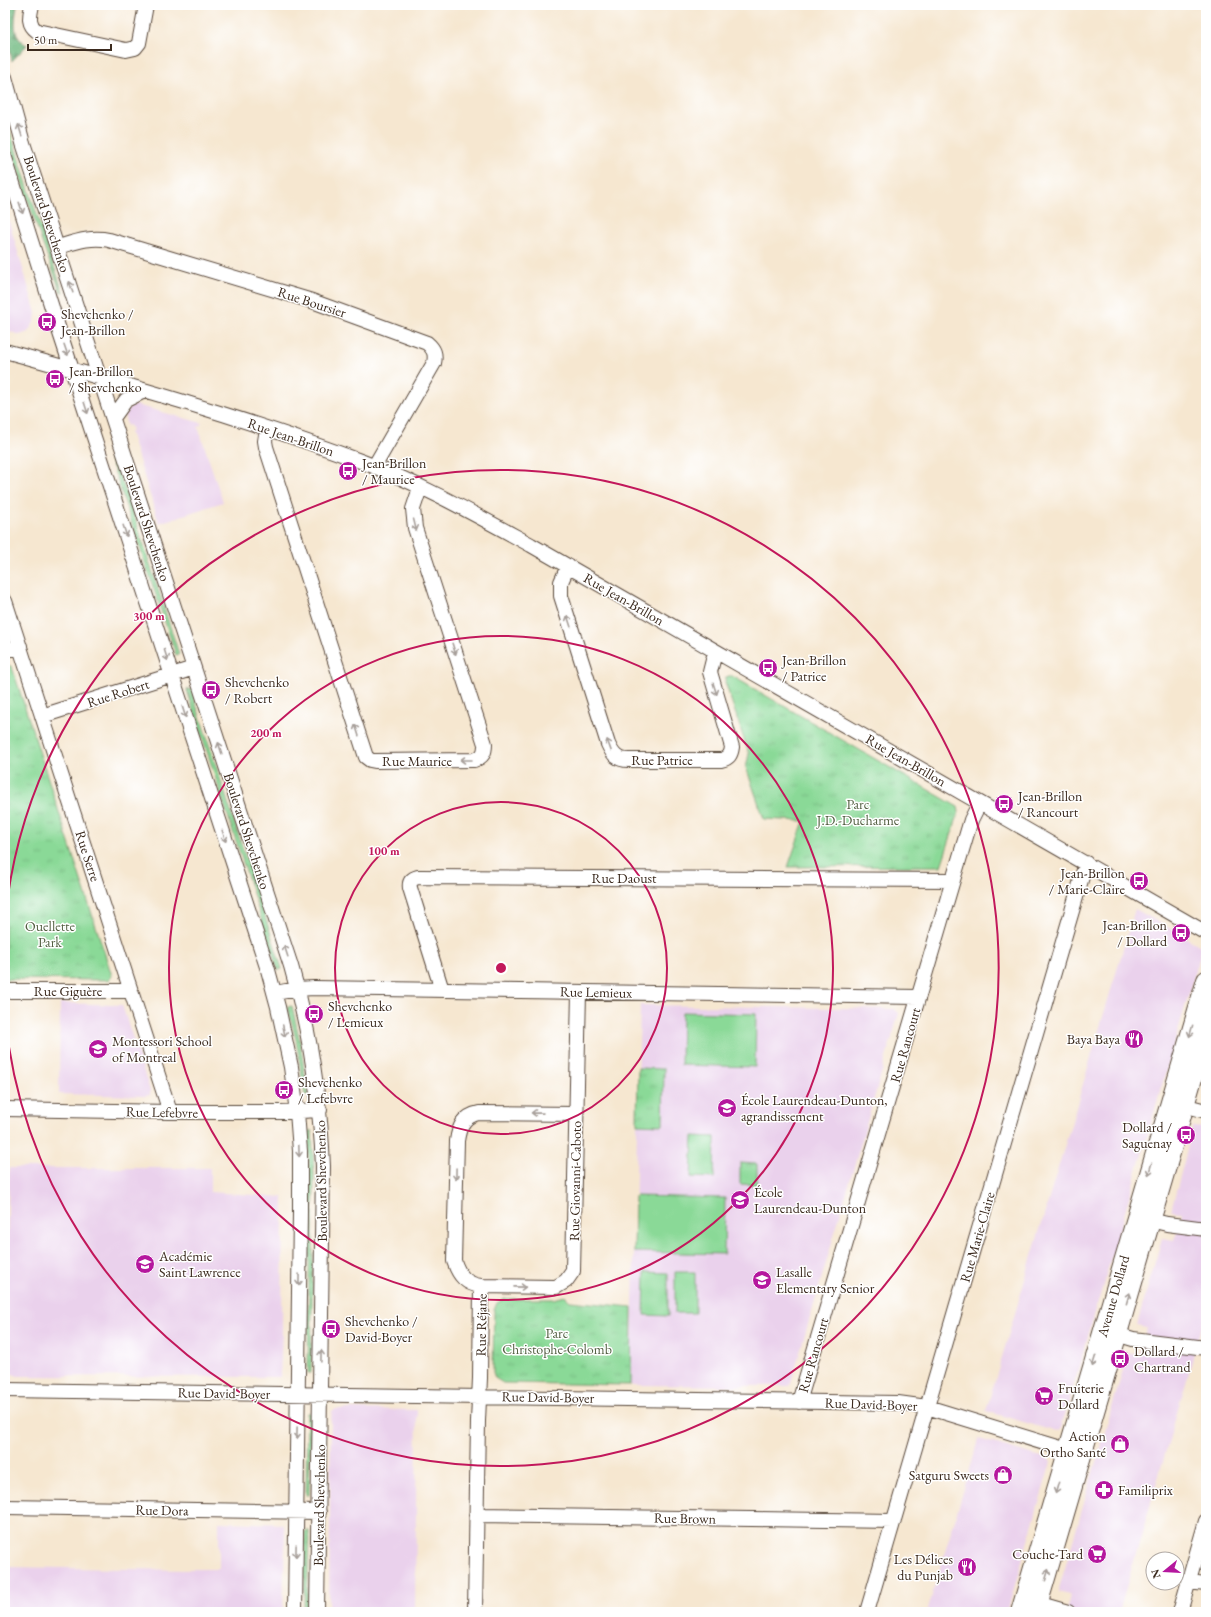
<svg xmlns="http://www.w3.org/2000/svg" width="1211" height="1617" font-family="'EB Garamond',serif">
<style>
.built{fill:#ead1ec}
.grass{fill:#8ad997;stroke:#62825a}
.forest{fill:url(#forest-firs);stroke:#55724f}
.park{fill:url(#park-tufts);stroke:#62825a}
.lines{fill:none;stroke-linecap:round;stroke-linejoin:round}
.minor-casing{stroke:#574639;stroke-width:16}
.major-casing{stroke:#574639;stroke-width:20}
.minor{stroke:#fff;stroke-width:14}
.major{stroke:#fff;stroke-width:18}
.oneway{stroke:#a79f9a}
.ring{fill:none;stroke:#c2185b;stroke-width:2}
.labels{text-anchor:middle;stroke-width:3;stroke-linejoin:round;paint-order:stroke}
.street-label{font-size:14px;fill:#3b2a1e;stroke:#fff}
.poi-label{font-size:14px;fill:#3b2a1e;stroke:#fff;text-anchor:start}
.park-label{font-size:14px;fill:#535f42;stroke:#fff}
.centre{fill:#c2185b;stroke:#fff;stroke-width:2}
.ring-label{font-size:12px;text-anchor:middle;font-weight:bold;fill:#c2185b;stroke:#fff;stroke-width:3;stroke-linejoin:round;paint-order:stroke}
</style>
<defs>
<pattern id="forest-firs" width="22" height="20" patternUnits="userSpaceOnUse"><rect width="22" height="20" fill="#6fb980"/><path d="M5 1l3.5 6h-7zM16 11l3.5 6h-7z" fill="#5c9768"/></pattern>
<pattern id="park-tufts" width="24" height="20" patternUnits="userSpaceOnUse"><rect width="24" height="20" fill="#8ad997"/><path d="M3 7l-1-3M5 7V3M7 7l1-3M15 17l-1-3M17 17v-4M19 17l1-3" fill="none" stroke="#78ba82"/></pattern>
</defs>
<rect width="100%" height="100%" fill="#fff"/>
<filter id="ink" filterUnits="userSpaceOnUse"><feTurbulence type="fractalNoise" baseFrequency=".025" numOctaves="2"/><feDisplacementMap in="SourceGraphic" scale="8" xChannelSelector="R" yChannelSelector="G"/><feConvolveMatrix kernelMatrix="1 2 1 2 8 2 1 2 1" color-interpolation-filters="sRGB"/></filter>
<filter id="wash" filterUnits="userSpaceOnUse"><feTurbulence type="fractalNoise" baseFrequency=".012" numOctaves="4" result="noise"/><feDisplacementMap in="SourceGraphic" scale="16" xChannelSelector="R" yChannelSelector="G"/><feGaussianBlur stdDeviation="0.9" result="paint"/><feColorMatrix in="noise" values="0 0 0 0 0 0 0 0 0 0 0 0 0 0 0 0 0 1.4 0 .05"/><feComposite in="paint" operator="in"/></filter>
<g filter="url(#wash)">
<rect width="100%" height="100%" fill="#f6e7d0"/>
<path class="built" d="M5 208 36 313 35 321 28 332 20 335 5 330Z
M136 405 202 423 198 427 223 502 159 523 130 432 132 431 130 425 127 426 125 418 129 408Z
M1135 909 1199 945 1202 949 1064 1418H1063L1061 1423 1062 1424 1061 1430 1057 1432 986 1411Z
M60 1003 122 1005 150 1091V1095L145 1096 59 1094Z
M640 1005 894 1009 899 1013 790 1386 631 1385Z
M1193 1127 1206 1128V1313L1119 1612H1066L1070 1595 1058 1592 1128 1353H1139L1147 1327 1137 1325 1162 1238 1175 1240 1182 1212 1171 1211Z
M9 1168H210V1192L283 1197 282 1332 280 1377 18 1376 7 1372 5 1364V1337Z
M336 1409 417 1410 415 1612H329L331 1420 332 1411Z
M979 1439 1048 1459 1051 1462 1007 1612H927Z
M219 1522 283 1524 285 1530 283 1612H5V1567L188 1570 189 1569H219Z"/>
<path class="grass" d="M5 116 45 240 63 292H61L42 242 5 130Z
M112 457 130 503 179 654 176 655 110 458Z
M191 689 282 969 278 970 187 690Z
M292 1006 300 1042 308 1095H305L296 1040 288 1007Z
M682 1012 756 1014 755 1067 681 1065Z
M308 1131H312L314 1176 311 1373H308L310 1188Z
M693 1136 715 1137 714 1178 691 1177Z
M635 1196 725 1198 724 1254 634 1252Z
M645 1272 668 1273V1316L644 1315Z
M675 1272H695V1313H675Z
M307 1413H311L309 1495H306Z
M305 1531H309L307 1612H304Z"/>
<path class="forest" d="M5 5H17C15 20 11 37 27 45L12 61 5 24Z"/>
<path class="park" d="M5 665H8L12 667 112 976 109 980 5 979Z
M729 676H732L958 807 959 812 941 866 788 867 804 821 764 819 746 767 749 754 725 682 726 677Z
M638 1068 664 1069 663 1125 637 1124Z
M740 1163 757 1164V1185L740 1184Z
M565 1296 570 1301 632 1307 631 1385 503 1383 495 1378 493 1372 494 1310 497 1303 504 1299H554Z"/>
</g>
<g filter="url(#ink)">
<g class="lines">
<defs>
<path id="minor" d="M32 5C30 15 27 24 37 31L126 50 135 48 139 43 146 5
M5 77 23 143 291 966C310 1031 320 1098 323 1166L317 1612
M5 158 59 330 268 970 278 1007 291 1067 297 1112 300 1151V1212L295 1612
M58 247C75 242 91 236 109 240L312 301 427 343C434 349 436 354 434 363L374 467
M5 351C125 384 246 418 363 462 421 484 476 515 531 545L1206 933
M113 418 126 400 144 391
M267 429 265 441 266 447 366 757 370 760 375 761 474 760C483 757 485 753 485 744L415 528 413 509 420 488
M568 566 561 582V596L608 744C613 755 617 760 629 760H721C729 758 731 755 732 747L710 672 715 652
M5 601 170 1112
M5 651 20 646
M42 716 194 668
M442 990 410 888C409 882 411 879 418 877L953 880
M5 991H131
M275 993 297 989 314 988 918 997
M1175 1103 1206 1111
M5 1109 170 1112H281L320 1110
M576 1114 479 1113C464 1116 459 1126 457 1141L454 1261C459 1276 466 1284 481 1286L556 1287 566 1281 573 1271 579 992
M1142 1218 1167 1224 1206 1229
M1109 1332 1133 1339 1206 1348
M5 1390 898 1403 927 1407 1077 1453
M799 1402 953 880 971 820 979 804
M5 1507 319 1512
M476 1515 894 1521
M1188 1582 1206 1584
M1030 1601 1068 1612
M475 1612 478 1421 480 1378 481 1286
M867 1612 1086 863
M1180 1612 1206 1521"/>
<path id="major" d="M1020 1612 1206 980
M1036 1612 1206 1034"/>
</defs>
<use href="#minor" class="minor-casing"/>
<use href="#major" class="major-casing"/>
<use href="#minor" class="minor"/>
<use href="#major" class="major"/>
</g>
<defs><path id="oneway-shaft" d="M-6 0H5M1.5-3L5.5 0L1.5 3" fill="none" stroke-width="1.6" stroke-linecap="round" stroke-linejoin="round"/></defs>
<g class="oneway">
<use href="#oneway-shaft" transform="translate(20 130) rotate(-107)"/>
<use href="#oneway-shaft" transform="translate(21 208) rotate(72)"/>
<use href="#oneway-shaft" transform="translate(71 287) rotate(-108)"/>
<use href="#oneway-shaft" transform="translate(66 350) rotate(71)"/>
<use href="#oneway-shaft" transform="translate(86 408) rotate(72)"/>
<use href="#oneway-shaft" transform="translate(415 525) rotate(76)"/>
<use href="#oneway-shaft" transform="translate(125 531) rotate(72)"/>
<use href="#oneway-shaft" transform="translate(569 621) rotate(-108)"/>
<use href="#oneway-shaft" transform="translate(454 649) rotate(72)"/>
<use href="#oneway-shaft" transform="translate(166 655) rotate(72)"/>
<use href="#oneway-shaft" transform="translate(715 689) rotate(72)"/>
<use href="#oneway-shaft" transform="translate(184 712) rotate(72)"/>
<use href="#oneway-shaft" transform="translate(357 730) rotate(-108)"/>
<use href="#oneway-shaft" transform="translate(609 745) rotate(-110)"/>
<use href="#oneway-shaft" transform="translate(220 748) rotate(-108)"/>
<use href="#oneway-shaft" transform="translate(466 760) rotate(180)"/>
<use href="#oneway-shaft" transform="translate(224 836) rotate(72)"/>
<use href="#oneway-shaft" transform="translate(286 951) rotate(-108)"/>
<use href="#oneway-shaft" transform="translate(284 1031) rotate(78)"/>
<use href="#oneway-shaft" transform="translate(1191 1031) rotate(106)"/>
<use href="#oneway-shaft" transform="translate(537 1113) rotate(-179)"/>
<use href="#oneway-shaft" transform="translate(299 1151) rotate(88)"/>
<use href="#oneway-shaft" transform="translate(1150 1169) rotate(106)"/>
<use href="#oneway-shaft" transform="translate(456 1174) rotate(91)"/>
<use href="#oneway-shaft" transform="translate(299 1280) rotate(91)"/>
<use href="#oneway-shaft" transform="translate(520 1287) rotate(1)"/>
<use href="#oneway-shaft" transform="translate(1128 1298) rotate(-74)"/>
<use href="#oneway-shaft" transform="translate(321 1356) rotate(-89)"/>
<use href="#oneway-shaft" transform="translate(1094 1361) rotate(107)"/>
<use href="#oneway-shaft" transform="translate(297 1433) rotate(91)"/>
<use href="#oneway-shaft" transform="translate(1057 1488) rotate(106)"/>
<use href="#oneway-shaft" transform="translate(296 1551) rotate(91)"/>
<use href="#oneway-shaft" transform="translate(1047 1575) rotate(-74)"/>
</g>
</g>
<g class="ring">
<circle cx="501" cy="968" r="166"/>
<circle cx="501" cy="968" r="332"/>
<path d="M5 920A498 498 0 1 1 5 1016"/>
</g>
<defs>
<symbol id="bus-disc" viewBox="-11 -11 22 22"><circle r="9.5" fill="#b5179e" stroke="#fff"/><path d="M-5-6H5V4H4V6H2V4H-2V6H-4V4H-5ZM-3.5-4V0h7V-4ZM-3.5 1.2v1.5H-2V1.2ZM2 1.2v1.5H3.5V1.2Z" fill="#fff"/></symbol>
<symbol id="restaurant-disc" viewBox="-11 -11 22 22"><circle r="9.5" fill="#b5179e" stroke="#fff"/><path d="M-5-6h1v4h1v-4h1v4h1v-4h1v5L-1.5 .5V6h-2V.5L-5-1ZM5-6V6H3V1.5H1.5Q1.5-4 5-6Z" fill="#fff"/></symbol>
<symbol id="school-disc" viewBox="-11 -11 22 22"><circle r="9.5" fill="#b5179e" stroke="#fff"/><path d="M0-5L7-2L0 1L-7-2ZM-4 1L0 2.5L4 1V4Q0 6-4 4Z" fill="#fff"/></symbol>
<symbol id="supermarket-disc" viewBox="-11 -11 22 22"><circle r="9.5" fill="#b5179e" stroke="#fff"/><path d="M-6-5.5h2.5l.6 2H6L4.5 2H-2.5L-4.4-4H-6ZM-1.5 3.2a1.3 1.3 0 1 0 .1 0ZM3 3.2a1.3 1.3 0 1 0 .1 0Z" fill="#fff"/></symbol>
<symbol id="shop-disc" viewBox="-11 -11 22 22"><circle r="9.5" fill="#b5179e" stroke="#fff"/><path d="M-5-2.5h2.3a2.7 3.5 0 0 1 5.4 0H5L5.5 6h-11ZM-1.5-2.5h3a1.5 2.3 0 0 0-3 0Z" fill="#fff"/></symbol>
<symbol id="pharmacy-disc" viewBox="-11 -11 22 22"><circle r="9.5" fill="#b5179e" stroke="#fff"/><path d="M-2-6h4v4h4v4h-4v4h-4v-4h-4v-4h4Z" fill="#fff"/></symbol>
</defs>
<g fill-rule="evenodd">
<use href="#bus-disc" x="36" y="311" width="22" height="22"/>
<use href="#bus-disc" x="44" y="368" width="22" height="22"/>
<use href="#bus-disc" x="337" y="460" width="22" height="22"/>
<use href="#bus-disc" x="757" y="657" width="22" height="22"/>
<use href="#bus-disc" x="200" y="679" width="22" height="22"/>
<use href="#bus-disc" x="993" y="793" width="22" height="22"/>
<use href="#bus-disc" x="1128" y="870" width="22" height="22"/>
<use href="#bus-disc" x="1170" y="922" width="22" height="22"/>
<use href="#bus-disc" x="303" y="1003" width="22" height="22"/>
<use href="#restaurant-disc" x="1123" y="1028" width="22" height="22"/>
<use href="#school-disc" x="87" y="1038" width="22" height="22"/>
<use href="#bus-disc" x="273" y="1079" width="22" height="22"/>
<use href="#school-disc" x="716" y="1097" width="22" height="22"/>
<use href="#bus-disc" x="1175" y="1124" width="22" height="22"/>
<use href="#school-disc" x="729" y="1189" width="22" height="22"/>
<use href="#school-disc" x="134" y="1253" width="22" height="22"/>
<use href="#school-disc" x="751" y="1269" width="22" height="22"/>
<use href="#bus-disc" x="320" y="1318" width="22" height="22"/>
<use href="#bus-disc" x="1109" y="1348" width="22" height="22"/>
<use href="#supermarket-disc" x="1033" y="1385" width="22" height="22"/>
<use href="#shop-disc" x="1109" y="1433" width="22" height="22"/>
<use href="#shop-disc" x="992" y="1464" width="22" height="22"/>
<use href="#pharmacy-disc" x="1093" y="1479" width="22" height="22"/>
<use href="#supermarket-disc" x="1086" y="1543" width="22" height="22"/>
<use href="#restaurant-disc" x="956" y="1556" width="22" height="22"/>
</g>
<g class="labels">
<g class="street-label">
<text transform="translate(47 214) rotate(72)" y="5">Boulevard Shevchenko</text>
<text transform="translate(312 302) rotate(18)" y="5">Rue Boursier</text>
<text transform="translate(291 437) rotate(19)" y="5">Rue Jean-Brillon</text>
<text transform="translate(147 523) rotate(72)" y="5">Boulevard Shevchenko</text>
<text transform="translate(624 599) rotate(30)" y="5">Rue Jean-Brillon</text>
<text transform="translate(118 693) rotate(-18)" y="5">Rue Robert</text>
<text x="662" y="765">Rue Patrice</text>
<text transform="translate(906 760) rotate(30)" y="5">Rue Jean-Brillon</text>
<text x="417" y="766">Rue Maurice</text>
<text transform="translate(247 831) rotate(72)" y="5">Boulevard Shevchenko</text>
<text transform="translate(88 856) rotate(72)" y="5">Rue Serre</text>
<text x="624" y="883">Rue Daoust</text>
<text x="68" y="996">Rue Giguère</text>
<text transform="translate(596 992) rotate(1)" y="5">Rue Lemieux</text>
<text transform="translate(905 1045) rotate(-74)" y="5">Rue Rancourt</text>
<text transform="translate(162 1112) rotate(1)" y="5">Rue Lefebvre</text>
<text transform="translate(321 1181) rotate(-91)" y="5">Boulevard Shevchenko</text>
<text transform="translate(575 1181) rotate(-89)" y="5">Rue Giovanni-Caboto</text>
<text transform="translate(977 1237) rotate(-74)" y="5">Rue Marie-Claire</text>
<text transform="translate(1113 1296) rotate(-74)" y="5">Avenue Dollard</text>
<text transform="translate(481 1325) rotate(-89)" y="5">Rue Réjane</text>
<text transform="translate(813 1355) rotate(-74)" y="5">Rue Rancourt</text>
<text transform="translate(224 1393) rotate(1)" y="5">Rue David-Boyer</text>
<text transform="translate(548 1397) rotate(1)" y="5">Rue David-Boyer</text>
<text transform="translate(871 1404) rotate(2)" y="5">Rue David-Boyer</text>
<text transform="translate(319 1505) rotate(-89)" y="5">Boulevard Shevchenko</text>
<text transform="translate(162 1510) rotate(1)" y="5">Rue Dora</text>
<text transform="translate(685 1518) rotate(1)" y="5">Rue Brown</text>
</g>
<g class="poi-label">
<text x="61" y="319">Shevchenko /<tspan x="61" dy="16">Jean-Brillon</tspan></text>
<text x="69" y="376">Jean-Brillon<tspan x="69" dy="16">/ Shevchenko</tspan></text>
<text x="362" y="468">Jean-Brillon<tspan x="362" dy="16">/ Maurice</tspan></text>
<text x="782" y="665">Jean-Brillon<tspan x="782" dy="16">/ Patrice</tspan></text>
<text x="225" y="687">Shevchenko<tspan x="225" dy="16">/ Robert</tspan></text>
<text x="1018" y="801">Jean-Brillon<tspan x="1018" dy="16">/ Rancourt</tspan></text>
<text x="1125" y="878" text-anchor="end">Jean-Brillon<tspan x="1125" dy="16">/ Marie-Claire</tspan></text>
<text x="1167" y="930" text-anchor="end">Jean-Brillon<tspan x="1167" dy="16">/ Dollard</tspan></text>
<text x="328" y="1011">Shevchenko<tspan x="328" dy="16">/ Lemieux</tspan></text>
<text x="1120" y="1044" text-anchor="end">Baya Baya</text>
<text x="112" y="1046">Montessori School<tspan x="112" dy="16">of Montreal</tspan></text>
<text x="298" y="1087">Shevchenko<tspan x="298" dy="16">/ Lefebvre</tspan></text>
<text x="741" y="1105">École Laurendeau-Dunton,<tspan x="741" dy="16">agrandissement</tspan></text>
<text x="1172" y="1132" text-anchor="end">Dollard /<tspan x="1172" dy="16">Saguenay</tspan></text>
<text x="754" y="1197">École<tspan x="754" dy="16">Laurendeau-Dunton</tspan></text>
<text x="159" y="1261">Académie<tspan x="159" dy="16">Saint Lawrence</tspan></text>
<text x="776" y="1277">Lasalle<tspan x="776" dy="16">Elementary Senior</tspan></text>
<text x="345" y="1326">Shevchenko /<tspan x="345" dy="16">David-Boyer</tspan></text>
<text x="1134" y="1356">Dollard /<tspan x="1134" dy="16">Chartrand</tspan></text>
<text x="1058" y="1393">Fruiterie<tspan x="1058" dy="16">Dollard</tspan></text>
<text x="1106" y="1441" text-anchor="end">Action<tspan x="1106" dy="16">Ortho Santé</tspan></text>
<text x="989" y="1480" text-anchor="end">Satguru Sweets</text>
<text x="1118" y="1495">Familiprix</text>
<text x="1083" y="1559" text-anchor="end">Couche-Tard</text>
<text x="953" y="1564" text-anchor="end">Les Délices<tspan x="953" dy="16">du Punjab</tspan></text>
</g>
<g class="park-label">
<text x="858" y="809">Parc<tspan x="858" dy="16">J.D.-Ducharme</tspan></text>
<text x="50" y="931">Ouellette<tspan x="50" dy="16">Park</tspan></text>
<text x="557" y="1338">Parc<tspan x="557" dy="16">Christophe-Colomb</tspan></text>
</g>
</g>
<circle cx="501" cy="968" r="6" class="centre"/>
<g class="ring-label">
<text x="149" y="620">300 m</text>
<text x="266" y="737">200 m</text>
<text x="384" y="855">100 m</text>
</g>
<rect width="1211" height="1617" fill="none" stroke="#fff" stroke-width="20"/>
<g transform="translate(1165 1571) rotate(252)"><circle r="19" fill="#ffffff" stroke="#b1aaa5"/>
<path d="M0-3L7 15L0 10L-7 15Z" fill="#b5179e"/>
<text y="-6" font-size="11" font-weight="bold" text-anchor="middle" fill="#3b2a1e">N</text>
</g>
<path d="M28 44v6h83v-6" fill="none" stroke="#3b2a1e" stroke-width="2"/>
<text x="34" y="44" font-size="12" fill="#3b2a1e" stroke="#ffffff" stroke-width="3" paint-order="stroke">50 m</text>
</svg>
